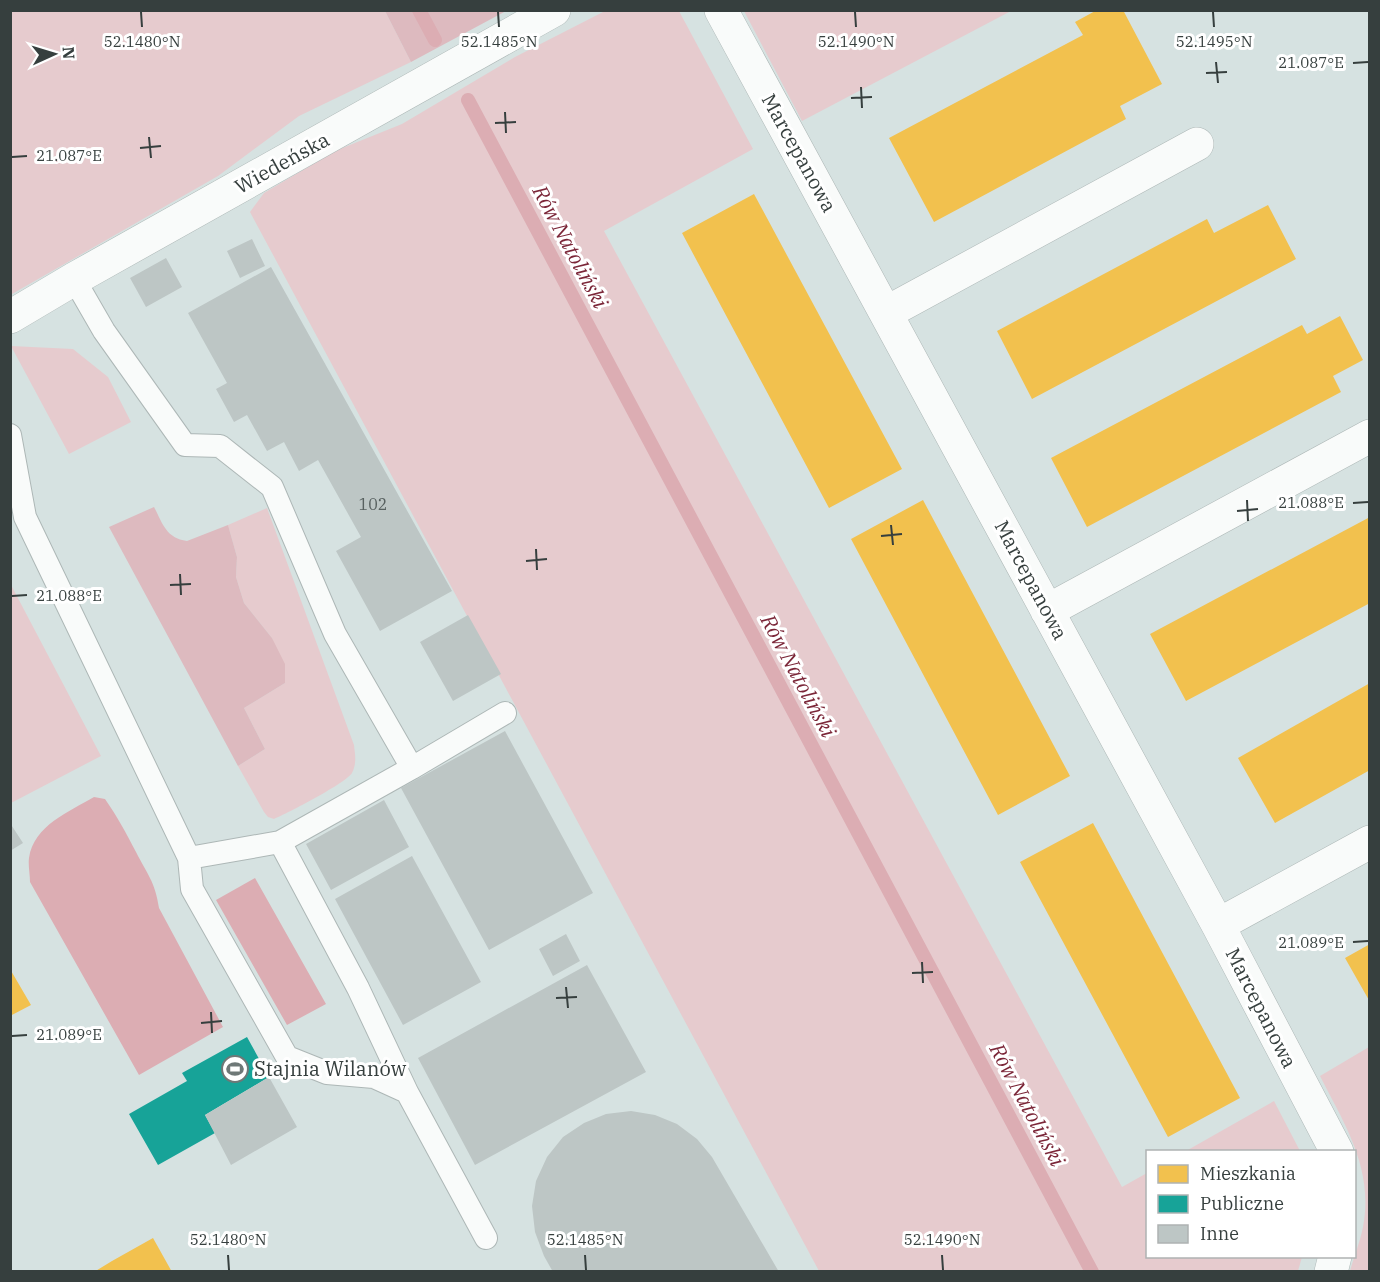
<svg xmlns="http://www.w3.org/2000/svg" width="1380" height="1282" font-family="'IBM Plex Serif',serif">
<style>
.green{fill:#e6cbce}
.forest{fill:#ddbabf}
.water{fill:#dcadb3}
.homes{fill:#f2c14e}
.public{fill:#17a398}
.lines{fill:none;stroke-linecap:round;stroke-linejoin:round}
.stream{stroke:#dcadb3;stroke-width:14}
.building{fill:#bdc6c5}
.service-casing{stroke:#adb7b6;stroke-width:24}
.minor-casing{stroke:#adb7b6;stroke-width:34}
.service{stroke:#f9fbfa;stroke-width:22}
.minor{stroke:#f9fbfa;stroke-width:33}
.ticks{fill:none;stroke:#363f3e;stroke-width:2}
.labels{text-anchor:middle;stroke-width:6;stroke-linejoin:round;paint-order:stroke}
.number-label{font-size:16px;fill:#586160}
.street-label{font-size:20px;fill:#363f3e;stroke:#fff}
.poi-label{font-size:20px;fill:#363f3e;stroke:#fff;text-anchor:start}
.water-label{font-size:21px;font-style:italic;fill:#7b2638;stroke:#fff}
.ticks-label{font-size:15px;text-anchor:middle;fill:#363f3e;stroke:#fff;stroke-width:6;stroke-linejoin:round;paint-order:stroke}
</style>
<rect width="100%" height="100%" fill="#d6e2e1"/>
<path class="green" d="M10 11H385L411 62 299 116 218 176 12 294 10 290Z
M605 11H679L753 149 604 231 1122 1187 1147 1173 1148 1256 1302 1257 1298 1271H819L250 212 264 193 335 151 402 124 515 57Z
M744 11H1011L802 121Z
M11 346 73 349 108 377 131 422 69 454Z
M267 508 354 745C355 755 357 763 352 773 346 783 288 813 274 819L268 817 264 812 238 766 265 749 244 708 285 683 272 638 244 603 236 577 237 557 228 525Z
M10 583 101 756 11 803H10Z
M1369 1047V1271H1350C1354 1257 1360 1242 1363 1227 1374 1169 1345 1125 1320 1076Z
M1274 1101 1300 1151H1186Z"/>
<path class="forest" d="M385 11H506L411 62Z
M154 507C163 524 166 538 187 541L228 525 237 557 236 577 244 603 272 638 285 664V683L244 708 265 749 238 766 109 527Z"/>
<path class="water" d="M94 797 105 799C117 816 126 833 136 852 147 874 155 881 159 908L223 1027 139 1075 30 882C30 874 28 865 29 858 34 825 69 812 94 797Z
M255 878 326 1004 287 1025 216 900Z"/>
<path class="homes" d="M1097 10H1123L1162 84 1120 106 1126 119 934 222 889 138 1083 35 1075 22Z
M754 194 902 469 829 508 682 233Z
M1268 205 1296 259 1032 399 997 331 1207 219 1214 233Z
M1340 316 1363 360 1333 376 1341 392 1087 527 1051 458 1302 325 1307 334Z
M923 500 1070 776 998 815 851 539Z
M1370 517V603L1186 701 1150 634Z
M1370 683V770L1275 823 1238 758Z
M1093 823 1240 1098 1168 1137 1020 862Z
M1370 944V1002L1345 958Z
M10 969 31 1005 10 1016Z
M153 1238 172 1272H94L112 1261Z"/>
<path class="public" d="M247 1037 269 1077 205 1115 215 1133 158 1165 129 1114 187 1081 182 1073Z"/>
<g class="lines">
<path class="stream" d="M419 10 435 40
M468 100 1092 1272"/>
</g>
<path class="building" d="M252 239 265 266 240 278 227 251Z
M166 258 182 287 146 307 130 278Z
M271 267 452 591 380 631 336 551 361 537 318 460 299 471 284 442 267 451 247 415 234 422 216 389 227 383 188 313Z
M468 615 501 674 453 701 420 642Z
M505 731 593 893 489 950 401 788Z
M384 800 409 847 331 890 306 844Z
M10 823 23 843 10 851Z
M412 856 481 982 403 1025 335 899Z
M566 934 580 961 553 976 539 949Z
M587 965 646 1072 475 1165 418 1058Z
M269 1077 297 1127 231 1165 205 1115Z
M631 1111 655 1115 677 1124 697 1139 712 1157 779 1272H553L544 1256 535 1232 532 1206 536 1181 547 1157 563 1137 584 1123 606 1114Z"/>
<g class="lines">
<defs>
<path id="service" d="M74 279 104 331 185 445 220 446 272 487 335 634 412 768 280 842 189 858
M10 435 25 517 189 858 192 889 287 1057 327 1073 374 1077 407 1092 486 1238
M412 768 505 713
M280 842 358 988 407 1092"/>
<path id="minor" d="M721 10 1218 925 1337 1152
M886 313 1197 144
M10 317 74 279 554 10
M1047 611 1370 436
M1218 925 1370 842
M1331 1272 1335 1256"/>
</defs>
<use href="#service" class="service-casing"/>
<use href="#minor" class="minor-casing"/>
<use href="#service" class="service"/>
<use href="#minor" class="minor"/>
</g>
<path class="ticks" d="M141 12 142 27M498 12 499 27M855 12 856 27M1213 12 1214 27M1216 62 1218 83M1353 63 1368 62M1206 73 1227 72M861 87 862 108M851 98 872 97M505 112 506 133M495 123 516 122M149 137 151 158M140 148 161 146M12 157 27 156M1247 500 1248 521M1353 503 1368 502M1237 511 1258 509M891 525 893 545M881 536 902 534M536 549 537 570M526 561 547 559M180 574 181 595M170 585 191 584M12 596 27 595M1353 942 1368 941M922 962 923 983M912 973 933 972M566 987 568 1008M556 998 577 997M211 1012 212 1033M201 1023 222 1021M12 1036 27 1035M228 1255 229 1270M585 1255 586 1270M942 1255 943 1270"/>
<defs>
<symbol id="stadium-ring" viewBox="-11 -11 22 22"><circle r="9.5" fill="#fff" stroke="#6e7877" stroke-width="1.5"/><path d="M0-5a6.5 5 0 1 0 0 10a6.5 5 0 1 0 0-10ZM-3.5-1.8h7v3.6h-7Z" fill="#6e7877"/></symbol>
</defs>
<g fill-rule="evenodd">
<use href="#stadium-ring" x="220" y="1054" width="30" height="30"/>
</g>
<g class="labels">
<g class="number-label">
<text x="373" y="510">102</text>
</g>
<g class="street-label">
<text transform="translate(799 153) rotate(61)" y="7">Marcepanowa</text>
<text transform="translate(282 163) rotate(-29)" y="7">Wiedeńska</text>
<text transform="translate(1031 580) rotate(62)" y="7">Marcepanowa</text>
<text transform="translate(1261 1008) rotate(63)" y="7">Marcepanowa</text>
</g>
<g class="poi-label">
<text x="254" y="1076">Stajnia Wilanów</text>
</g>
<g class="water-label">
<text transform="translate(570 247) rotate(62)" y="7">Rów Natoliński</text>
<text transform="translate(798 676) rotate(62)" y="7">Rów Natoliński</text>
<text transform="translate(1027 1105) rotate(62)" y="7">Rów Natoliński</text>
</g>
</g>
<g class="ticks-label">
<text x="142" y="47">52.1480°N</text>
<text x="499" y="47">52.1485°N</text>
<text x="856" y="47">52.1490°N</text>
<text x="1214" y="47">52.1495°N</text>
<text x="1311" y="68">21.087°E</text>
<text x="69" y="161">21.087°E</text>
<text x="1311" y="508">21.088°E</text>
<text x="69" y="601">21.088°E</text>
<text x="1311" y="948">21.089°E</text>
<text x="69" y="1040">21.089°E</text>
<text x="228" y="1245">52.1480°N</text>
<text x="585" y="1245">52.1485°N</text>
<text x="942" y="1245">52.1490°N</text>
</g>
<rect width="1380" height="1282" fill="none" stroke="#363f3e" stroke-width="24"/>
<rect x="1146" y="1150" width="210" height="108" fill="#ffffff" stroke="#afb2b2" stroke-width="1.5"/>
<rect x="1158" y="1165" width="30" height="18" fill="#f2c14e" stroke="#afb2b2" stroke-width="1.5"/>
<text x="1200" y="1180" font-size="18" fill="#363f3e">Mieszkania</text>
<rect x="1158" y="1195" width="30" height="18" fill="#17a398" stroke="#afb2b2" stroke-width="1.5"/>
<text x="1200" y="1210" font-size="18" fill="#363f3e">Publiczne</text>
<rect x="1158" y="1225" width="30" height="18" fill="#bdc6c5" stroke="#afb2b2" stroke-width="1.5"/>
<text x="1200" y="1240" font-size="18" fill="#363f3e">Inne</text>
<g transform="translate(54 54) rotate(86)" stroke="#ffffff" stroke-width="4.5" paint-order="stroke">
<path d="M0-4.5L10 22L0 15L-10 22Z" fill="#363f3e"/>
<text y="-9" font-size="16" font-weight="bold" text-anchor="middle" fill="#363f3e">N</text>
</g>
</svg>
